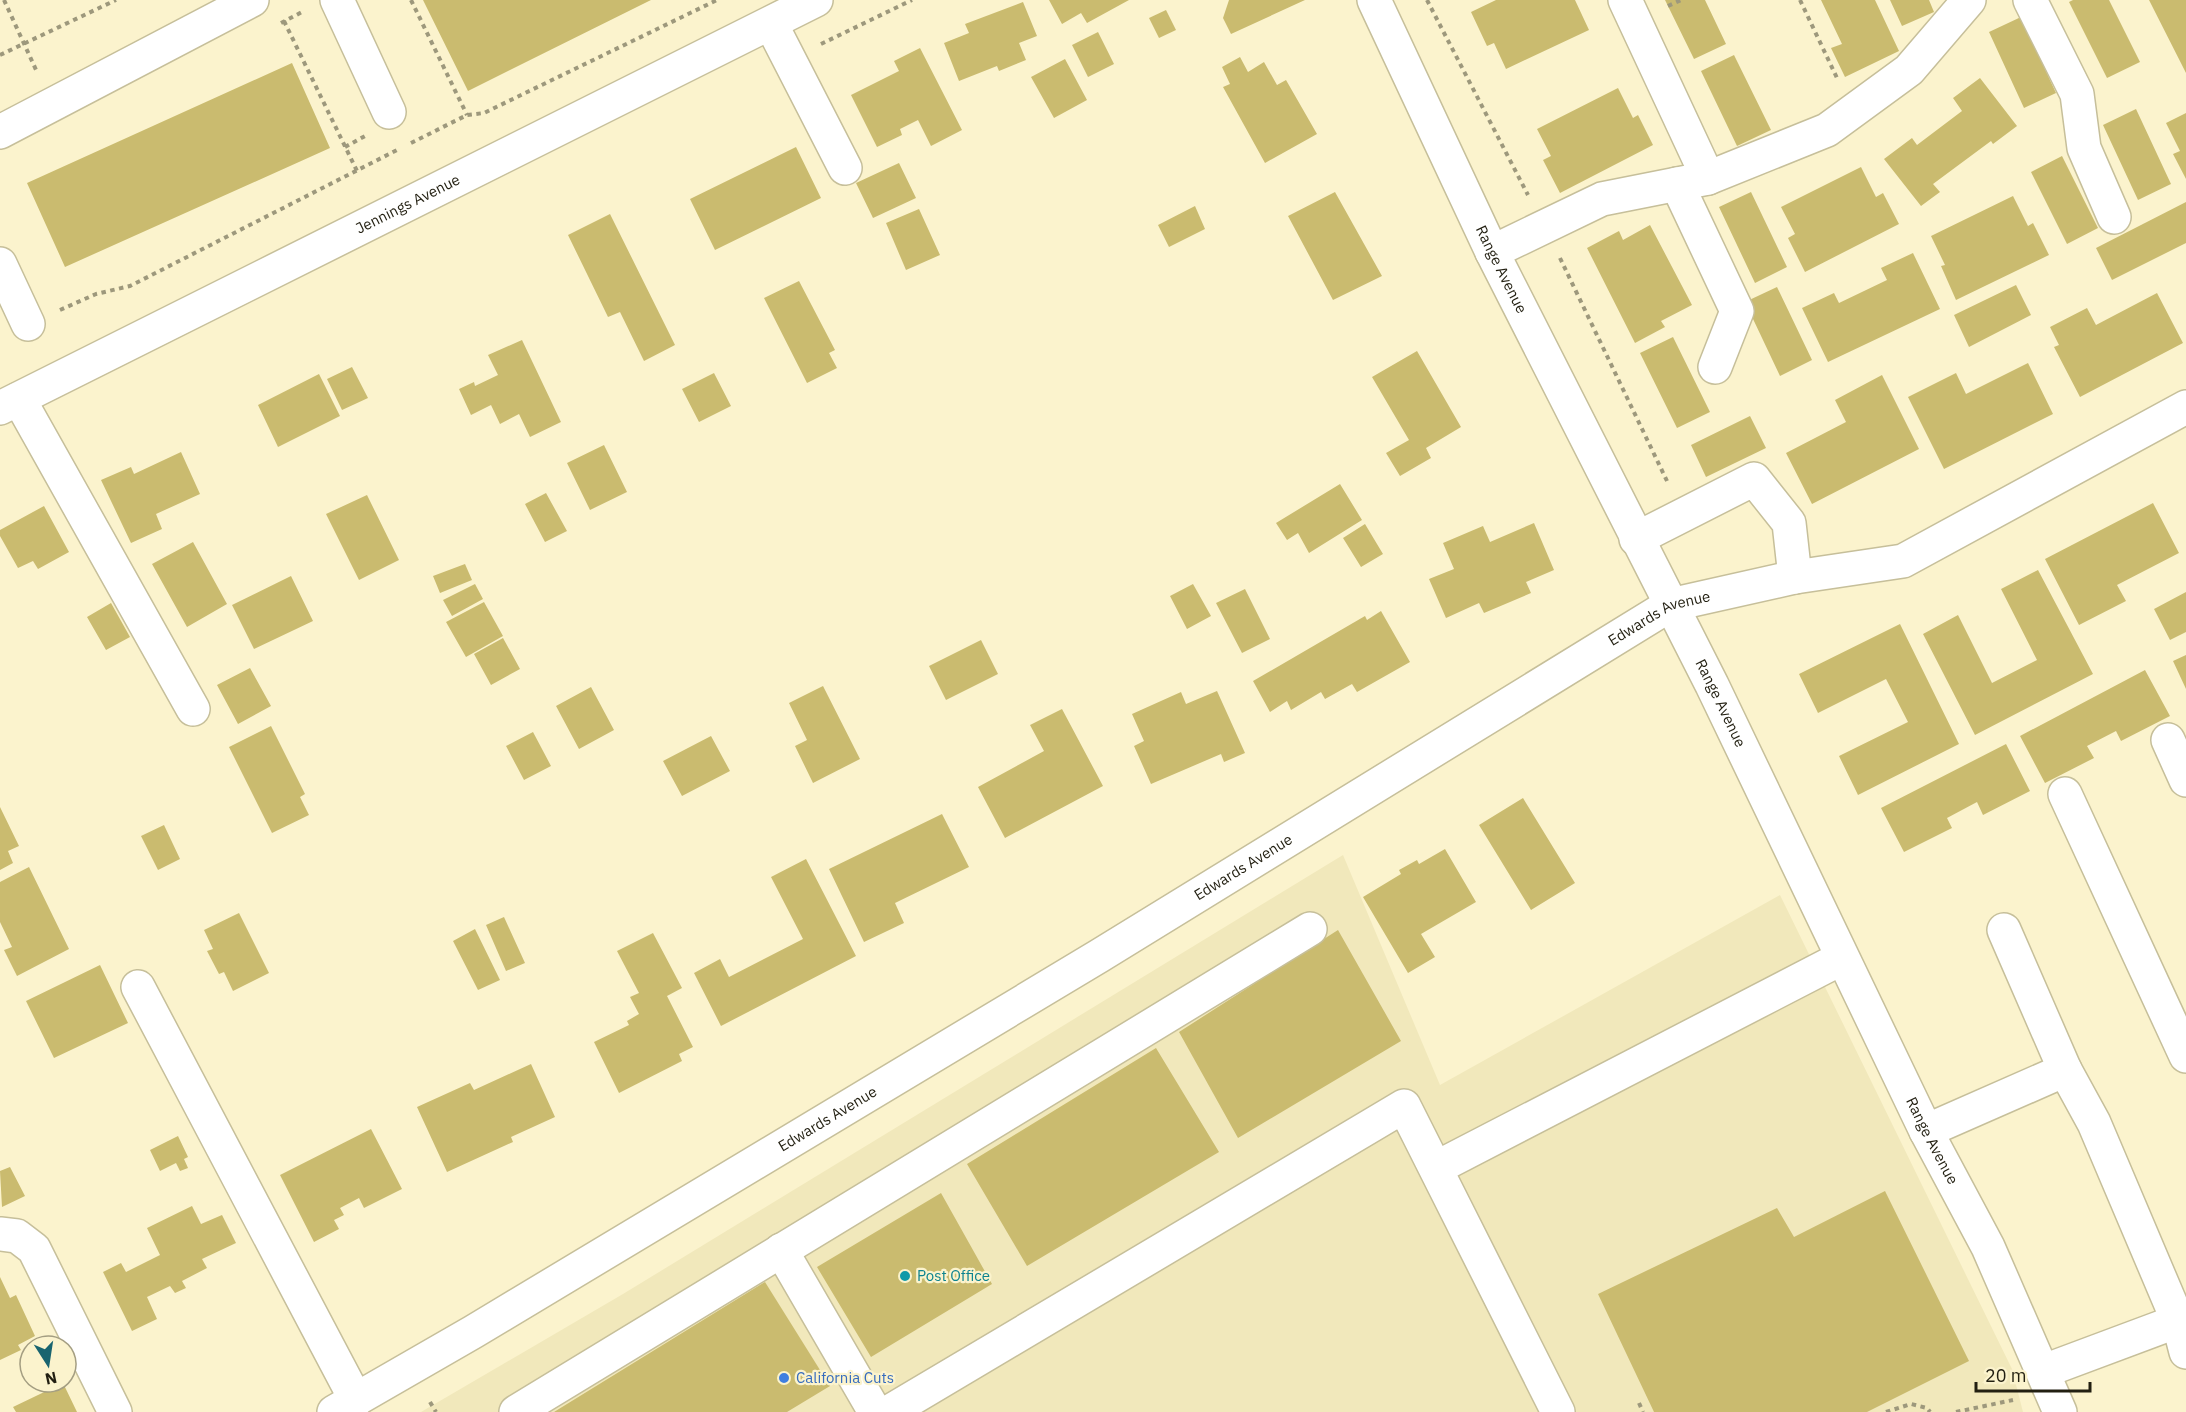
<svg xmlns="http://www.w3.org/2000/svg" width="2186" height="1412" font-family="'IBM Plex Sans',sans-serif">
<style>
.built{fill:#f1e8bb}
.building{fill:#cabb6f}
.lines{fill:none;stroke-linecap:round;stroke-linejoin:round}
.minor-casing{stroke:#c6bf9a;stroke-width:36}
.path{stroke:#9d987c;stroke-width:4;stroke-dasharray:4.5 4.5;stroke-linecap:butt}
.minor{stroke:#fff;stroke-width:33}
.culture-dot{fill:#0f9aa8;stroke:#fbf3cd;stroke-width:2}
.shop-dot{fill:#3f7fe0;stroke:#fbf3cd;stroke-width:2}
.labels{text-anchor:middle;stroke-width:4.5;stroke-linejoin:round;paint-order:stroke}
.street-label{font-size:15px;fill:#221f11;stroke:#fbf3cd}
.culture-label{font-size:15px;fill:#0d838f;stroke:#fbf3cd;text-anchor:start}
.shop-label{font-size:15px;fill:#366cbe;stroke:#fbf3cd;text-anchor:start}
</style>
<rect width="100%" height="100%" fill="#fbf3cd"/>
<path class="built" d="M1343 855 1440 1085 1780 895 2012 1369 2023 1412H421L623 1294Z"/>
<path class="building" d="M423 0H651L468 91Z
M1049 0H1129L1087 23 1081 13 1062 24Z
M1229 0H1305L1231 34 1223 18Z
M1496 0H1575L1589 30 1506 69 1494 43 1487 46 1471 12Z
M1665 0H1705L1726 44 1694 59Z
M1821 0H1875L1899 51 1845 77 1831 48 1842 44Z
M1890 0H1929L1934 12 1902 26Z
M2073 0H2109L2140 62 2107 78 2069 2Z
M2149 0H2186V73Z
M1023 2 1037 36 1019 43 1026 60 999 71 997 66 959 81 944 43 969 33 965 24Z
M1166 10 1176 30 1159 38 1149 18Z
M2021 17 2056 93 2024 108 1989 32Z
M1098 32 1114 64 1088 77 1072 45Z
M920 48 962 130 931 146 918 120 900 129 902 135 877 147 851 95 899 71 894 61Z
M1734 55 1771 130 1737 146 1701 71Z
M1240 57 1248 72 1264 62 1277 85 1286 80 1317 134 1265 163 1223 87 1230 84 1222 67Z
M1065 59 1087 100 1054 118 1031 77Z
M292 63 330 148 65 267 27 183Z
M1980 78 2017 126 1993 144 1991 141 1933 184 1940 192 1921 206 1884 159 1912 138 1917 145 1962 111 1953 98Z
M1618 88 1633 118 1638 115 1653 145 1560 193 1543 160 1551 156 1537 129Z
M2136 109 2171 184 2138 200 2103 125Z
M2186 113V179L2173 154 2180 151 2166 123Z
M796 147 821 198 715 250 690 199Z
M2062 156 2098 228 2067 244 2031 172Z
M899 163 916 198 873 218 856 183Z
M1861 167 1876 197 1883 193 1899 224 1805 272 1788 238 1795 234 1781 207Z
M1335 192 1382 276 1333 300 1288 216Z
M1751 192 1787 267 1755 283 1719 207Z
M2013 196 2028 226 2033 223 2049 255 1956 300 1941 266 1945 265 1931 236Z
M2186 202V243L2112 280 2096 248Z
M1195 206 1205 229 1169 247 1158 225Z
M919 209 940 255 906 270 886 223Z
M610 214 675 345 644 361 620 312 608 317 568 235Z
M1650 225 1692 305 1661 321 1665 327 1635 343 1587 248 1619 231 1623 240Z
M1913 253 1940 309 1828 362 1802 308 1834 293 1839 303 1887 280 1881 268Z
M799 281 835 350 829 353 837 368 807 383 764 298Z
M2016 285 2031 315 1969 347 1954 315Z
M1777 287 1812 360 1780 376 1745 302Z
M2157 293 2183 343 2080 397 2054 347 2059 345 2050 327 2087 308 2096 325Z
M1673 337 1710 412 1677 428 1640 353Z
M522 340 561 422 530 437 519 414 500 424 491 405 471 415 459 389 474 382 475 386 498 375 488 355Z
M1417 351 1461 427 1426 448 1431 458 1400 476 1386 453 1409 440 1372 377Z
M2028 363 2053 414 1944 469 1908 397 1956 373 1966 394Z
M352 367 368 398 342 410 327 379Z
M714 373 731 406 699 422 682 389Z
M319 374 340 416 278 447 258 405Z
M1882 375 1919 449 1812 504 1786 453 1846 422 1835 400Z
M1750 416 1766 448 1706 477 1691 445Z
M604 445 627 492 590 510 567 463Z
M181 452 200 494 156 514 162 529 131 543 101 480 131 467 134 474Z
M1340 484 1362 520 1309 553 1298 533 1287 540 1276 523Z
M546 493 567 531 545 542 525 504Z
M367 495 399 560 359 580 326 514Z
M2153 503 2179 553 2117 585 2126 601 2079 625 2045 559Z
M44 506 69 552 38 569 33 561 18 568 0 536V530Z
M1534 523 1554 570 1526 582 1531 593 1484 613 1479 603 1446 618 1429 579 1454 569 1443 543 1483 526 1490 542Z
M1365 524 1383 554 1361 567 1343 538Z
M193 542 227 604 187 627 152 564Z
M465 564 472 580 440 593 433 576Z
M2038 570 2093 674 1975 735 1923 634 1958 615 1992 683 2037 660 2001 589Z
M291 576 313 621 254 649 232 605Z
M475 584 483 599 452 616 443 600Z
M1193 584 1211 616 1187 629 1170 596Z
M1245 589 1270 639 1242 653 1216 603Z
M2186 592V632L2170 640 2154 609Z
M484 602 503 636 466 657 446 622Z
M111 603 130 637 106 650 87 617Z
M1381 611 1410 662 1357 692 1352 684 1325 699 1321 692 1291 710 1287 701 1270 712 1253 681 1365 616 1367 620Z
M1900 624 1959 744 1858 795 1839 756 1908 722 1886 679 1818 713 1799 674Z
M503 638 520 669 491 685 474 654Z
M981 640 998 674 946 700 929 666Z
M2186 655V689L2173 661Z
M250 668 271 706 238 724 217 685Z
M2145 670 2170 716 2121 741 2116 731 2087 746 2094 758 2045 783 2020 736Z
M823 686 860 759 813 783 795 746 807 740 789 703Z
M591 687 614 730 579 749 556 706Z
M1217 691 1245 753 1224 762 1221 754 1151 784 1134 746 1144 741 1132 714 1181 692 1186 704Z
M1062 709 1103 786 1005 838 978 787 1044 751 1030 725Z
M271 726 305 794 300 797 309 815 272 833 229 747Z
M533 732 551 766 524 780 506 746Z
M711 736 730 771 682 796 663 761Z
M2006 744 2030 791 1983 815 1977 802 1947 818 1952 828 1904 852 1881 808Z
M1523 798 1575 883 1531 910 1479 825Z
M0 807 19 846 8 851 13 863 0 870Z
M942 814 969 867 895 903 904 923 864 942 829 869Z
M164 825 180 859 158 870 141 836Z
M1445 849 1476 902 1421 934 1435 957 1408 973 1363 897 1401 874 1399 870 1417 860 1419 864Z
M806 859 856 956 721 1026 694 973 720 959 729 977 803 939 771 877Z
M29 867 69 949 17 976 4 950 12 947 0 922V882Z
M239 913 269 973 233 991 224 972 219 974 207 951 213 949 204 930Z
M504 917 525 963 506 971 486 925Z
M475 929 500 980 478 990 453 941Z
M1338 930 1401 1041 1238 1138 1179 1032Z
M653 933 682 988 667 996 693 1047 679 1054 682 1061 619 1093 594 1042 629 1025 627 1021 639 1014 630 997 639 993 617 951Z
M100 965 128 1023 54 1058 26 1001Z
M1156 1048 1219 1152 1027 1266 967 1164Z
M531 1064 555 1117 511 1137 513 1142 447 1172 417 1107 470 1083 474 1090Z
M371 1129 402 1189 364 1208 359 1198 340 1208 344 1215 334 1220 339 1229 314 1242 280 1175Z
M178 1136 188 1157 184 1159 188 1168 180 1171 176 1163 160 1171 150 1150Z
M10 1167 25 1196 2 1207 0 1171Z
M1885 1191 1969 1361 1867 1412H1654L1598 1294 1777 1208 1794 1237Z
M941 1193 992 1284 871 1357 817 1267Z
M192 1206 201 1224 222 1215 236 1243 202 1259 207 1268 182 1281 186 1288 175 1293 170 1286 147 1297 157 1319 132 1331 103 1272 121 1263 126 1272 160 1255 147 1228Z
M0 1277 10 1298 16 1295 35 1336 18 1345 21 1350 0 1360Z
M765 1282 830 1386 787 1412H554Z
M63 1383 77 1412H16L13 1407Z"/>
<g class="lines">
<defs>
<g id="minor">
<path d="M337 0 389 112"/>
<path id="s1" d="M1374 0 1492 252 1712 685 1926 1131 1988 1247 2060 1412"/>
<path d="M2030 0 2077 94 2084 148 2114 217"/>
<path d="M771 24 845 168"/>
<path d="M0 132 252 0"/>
<path d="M1708 178 1827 130 1909 70 1969 0"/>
<path d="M1677 184 1737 311 1715 367"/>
<path d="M1492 252 1602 199 1708 178 1625 0"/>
<path d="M0 264 28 324"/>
<path d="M19 399 193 709"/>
<path id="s2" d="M0 408 816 0"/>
<path d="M1636 539 1754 479 1789 523 1795 577"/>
<path d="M2168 740 2186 780"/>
<path d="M2065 794 2186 1056"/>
<path d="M2004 930 2065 1070"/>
<path d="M138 987 356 1400"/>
<path d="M1926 1131 2065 1070 2094 1123 2178 1321 2186 1352"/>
<path d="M1436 1168 1842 958"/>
<path d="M0 1234 17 1236 34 1249 115 1412"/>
<path d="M781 1250 875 1412"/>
<path d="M2044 1371 2186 1318"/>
<path id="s3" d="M334 1412 473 1332 1099 956 1670 605 1795 577 1903 561 2186 407"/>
<path d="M516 1412 1310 929"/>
<path d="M889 1412 1404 1106 1558 1412"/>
</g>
</defs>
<use href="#minor" class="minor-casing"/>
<path class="path" d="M4 0 37 72
M411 0 467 115
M1427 0 1528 195
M1800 0 1837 78
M1668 6 1681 0
M284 21 357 171
M281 23 304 11
M821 44 912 0
M0 55 116 0
M411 143 467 115 484 113 717 0
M345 147 365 136
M1560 258 1667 481
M60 310 96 294 130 286 399 149
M430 1402 436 1412
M1639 1403 1643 1412
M1886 1412 1911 1404 1927 1408 1930 1412
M1956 1412 2013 1400"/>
<use href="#minor" class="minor"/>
</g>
<circle class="culture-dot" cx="905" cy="1276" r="6"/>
<circle class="shop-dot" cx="784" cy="1378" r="6"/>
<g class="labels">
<g class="street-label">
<text dy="5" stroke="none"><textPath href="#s2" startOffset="456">Jennings Avenue</textPath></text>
<text dy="5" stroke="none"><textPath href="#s1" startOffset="298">Range Avenue</textPath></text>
<text dy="5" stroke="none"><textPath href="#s3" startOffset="1546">Edwards Avenue</textPath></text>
<text dy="5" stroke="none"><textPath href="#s1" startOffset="784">Range Avenue</textPath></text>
<text dy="5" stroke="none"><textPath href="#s3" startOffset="1060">Edwards Avenue</textPath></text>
<text dy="5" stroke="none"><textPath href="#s3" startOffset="574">Edwards Avenue</textPath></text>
<text dy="5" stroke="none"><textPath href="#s1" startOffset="1270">Range Avenue</textPath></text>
</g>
<g class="culture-label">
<text x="917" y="1281">Post Office</text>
</g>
<g class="shop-label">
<text x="796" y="1383">California Cuts</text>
</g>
</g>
<g transform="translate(48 1364) rotate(168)"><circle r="28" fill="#fbf3cd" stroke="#a49e82" stroke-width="1.5"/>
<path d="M0-4.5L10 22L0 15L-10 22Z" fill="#19646f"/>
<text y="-9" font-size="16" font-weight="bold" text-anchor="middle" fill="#221f11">N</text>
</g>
<path d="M1976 1382v9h114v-9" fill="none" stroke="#221f11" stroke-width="3"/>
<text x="1985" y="1382" font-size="18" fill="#221f11" stroke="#fbf3cd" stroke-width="4.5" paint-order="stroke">20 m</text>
</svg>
